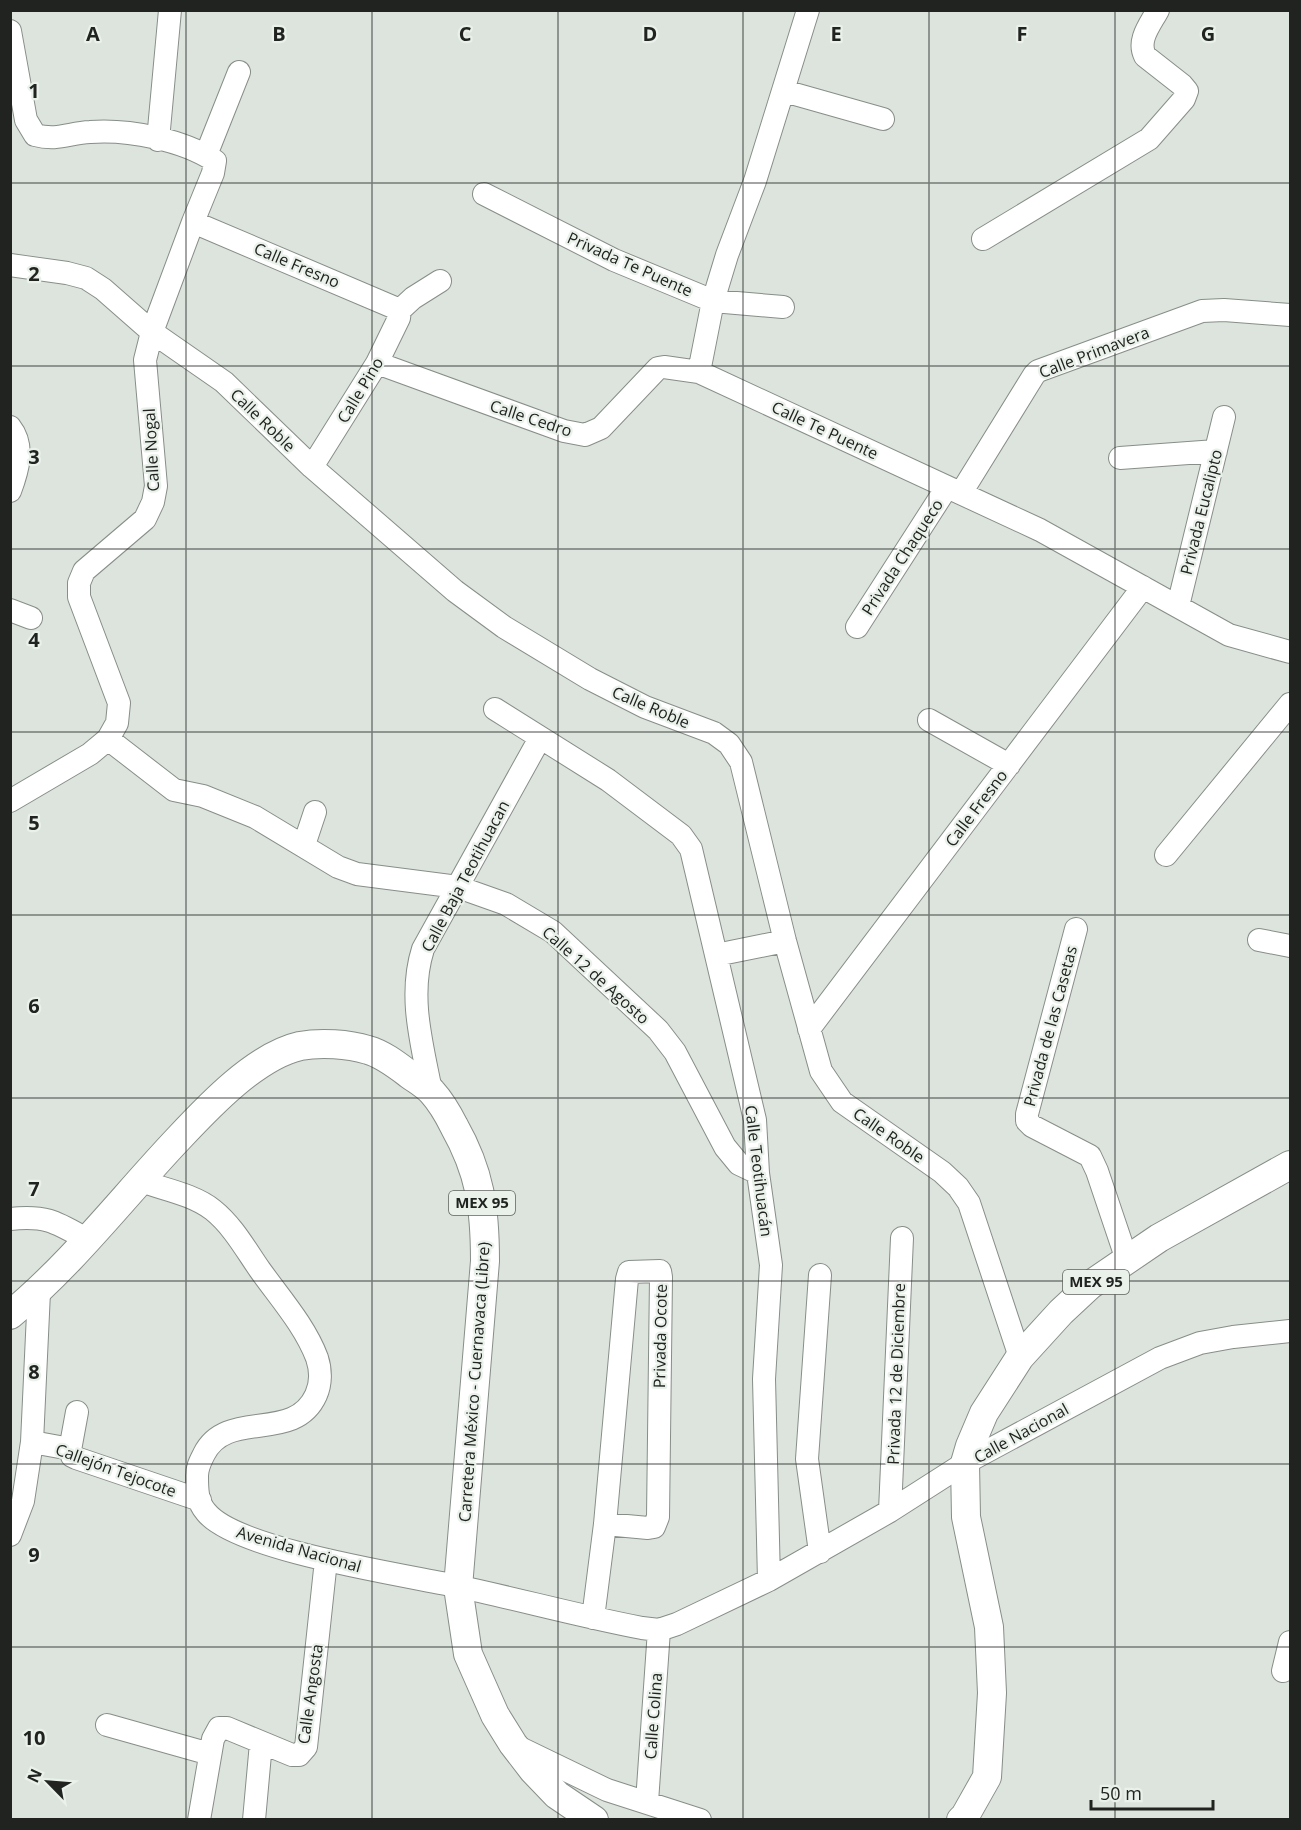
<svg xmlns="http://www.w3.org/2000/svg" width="1301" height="1830" font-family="'Open Sans',sans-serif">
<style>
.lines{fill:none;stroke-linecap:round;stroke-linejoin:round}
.minor-casing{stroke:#878e88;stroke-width:24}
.major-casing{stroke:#878e88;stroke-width:30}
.minor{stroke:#fff;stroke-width:22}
.major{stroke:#fff;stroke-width:28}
.grid{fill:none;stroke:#212321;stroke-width:1.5;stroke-opacity:0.55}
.labels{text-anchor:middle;stroke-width:4.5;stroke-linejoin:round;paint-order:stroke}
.shield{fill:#e9f1ea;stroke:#5d615d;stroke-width:1.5}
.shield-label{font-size:15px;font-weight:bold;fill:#212321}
.street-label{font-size:16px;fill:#212321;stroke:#e9f1ea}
.grid-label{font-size:20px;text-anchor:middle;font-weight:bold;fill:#212321;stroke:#e9f1ea;stroke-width:4.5;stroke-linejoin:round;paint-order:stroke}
</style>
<rect width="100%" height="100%" fill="#dce4dd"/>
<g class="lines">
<defs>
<path id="minor" d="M10 31 26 120 35 135C58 141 69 133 90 132 129 129 183 140 215 161L213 173 193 222 152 332 145 360 156 486 153 502 145 519 84 571 79 583V597L119 703 117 723 108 739 90 754 10 801
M784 91 883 119
M158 140 170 10
M206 155 239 72
M484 194 614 260 713 301 783 307
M193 222 400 310
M983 239 1149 139 1184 99 1187 91 1182 85 1145 56C1137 40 1150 25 1158 10
M10 265 67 273 86 278 103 289 152 332 224 382 312 467 455 591 504 627 590 679 645 707 714 733 729 744 741 762 785 941 821 1071 842 1102 942 1172 958 1187 969 1203 1020 1357
M400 310 413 298 440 281
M377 363 564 431 585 435 601 428 658 368 664 367 699 372 1040 530 1229 635 1290 652
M699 372 713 301 727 255 755 181 808 10
M10 427C25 446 18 470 10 491
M1120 458 1216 451
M312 467 377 363 399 318 400 310
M961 493 1034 375 1038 371 1202 311 1224 310 1290 315
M1178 606 1224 417
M10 610 31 618
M857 627 947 487
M495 709 608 780 681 835 691 849 755 1120 758 1173 771 1265 764 1379 769 1580
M929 720 1009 765
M108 739 174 790 203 796 255 817 338 867 357 874 458 887 506 904 553 932 658 1030 675 1052 725 1147 739 1164 758 1173
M304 845 315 812
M1166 855 1290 704
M1076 929 1027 1114V1121L1032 1126 1090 1156 1097 1171 1127 1260
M1259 940 1290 946
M716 955 785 941
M809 1029 1143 587
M431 1091C422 1044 408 996 423 949L540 738
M138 1180C162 1189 193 1194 213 1210 233 1226 246 1250 260 1270 280 1298 305 1326 317 1358 321 1370 321 1384 316 1395 294 1444 227 1408 204 1454 200 1462 197 1467 197 1476 197 1489 197 1502 206 1512 236 1550 404 1575 456 1586 518 1599 579 1616 642 1628L659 1630 677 1624 769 1580 890 1511 965 1463 1160 1358 1200 1343 1233 1337 1290 1331
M10 1219C46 1215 56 1222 86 1239
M32 1442 65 1448 70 1450 72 1456 76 1458 200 1500
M70 1450 77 1412
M890 1511 902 1238
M10 1535 23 1501 32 1442 39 1292
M820 1552 807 1459 820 1275
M593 1618 605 1524 627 1279 629 1272 660 1271 661 1277 658 1517 654 1527 648 1528 605 1524
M1283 1671 1290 1642
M107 1725 210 1754
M518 1747 607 1790 700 1820
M647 1802 659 1630
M199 1820 213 1739 219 1728H227L292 1755H299L306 1747 326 1560
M254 1820 261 1743"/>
<path id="major" d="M10 1315C73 1263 123 1197 179 1138 209 1106 256 1056 300 1046 321 1042 348 1044 368 1050 383 1054 398 1066 410 1075 417 1080 426 1085 432 1092 441 1102 448 1114 454 1126 480 1172 485 1208 485 1261L458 1587 468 1654 495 1715 513 1744 533 1770 557 1795 594 1820
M961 1820 965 1816 987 1777 992 1693 989 1627 966 1517 965 1463 970 1446 984 1413 1020 1357 1061 1312 1090 1285 1159 1238 1290 1165"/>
</defs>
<use href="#minor" class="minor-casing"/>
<use href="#major" class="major-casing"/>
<use href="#minor" class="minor"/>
<use href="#major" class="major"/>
</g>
<path class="grid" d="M186 10V1820M372 10V1820M558 10V1820M743 10V1820M929 10V1820M1115 10V1820M10 183H1290M10 366H1290M10 549H1290M10 732H1290M10 915H1290M10 1098H1290M10 1281H1290M10 1464H1290M10 1647H1290"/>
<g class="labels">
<g class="shield">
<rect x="449" y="1191" width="66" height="24" rx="4.5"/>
<rect x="1063" y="1270" width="66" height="24" rx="4.5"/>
</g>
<g class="shield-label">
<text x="482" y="1208">MEX 95</text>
<text x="1096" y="1287">MEX 95</text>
</g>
<g class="street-label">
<text transform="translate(630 264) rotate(24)" y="6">Privada Te Puente</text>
<text transform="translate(297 265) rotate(23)" y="6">Calle Fresno</text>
<text transform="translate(1094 352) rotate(-21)" y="6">Calle Primavera</text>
<text transform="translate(360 390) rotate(-59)" y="6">Calle Pino</text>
<text transform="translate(531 418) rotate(18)" y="6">Calle Cedro</text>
<text transform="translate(263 420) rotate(44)" y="6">Calle Roble</text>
<text transform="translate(825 430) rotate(25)" y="6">Calle Te Puente</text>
<text transform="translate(151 450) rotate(-93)" y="6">Calle Nogal</text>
<text transform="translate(1201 512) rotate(-76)" y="6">Privada Eucalipto</text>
<text transform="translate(902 557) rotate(-57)" y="6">Privada Chaqueco</text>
<text transform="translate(651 707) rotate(23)" y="6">Calle Roble</text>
<text transform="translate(976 808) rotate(-53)" y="6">Calle Fresno</text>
<text transform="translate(465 876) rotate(-62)" y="6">Calle Baja Teotihuacan</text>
<text transform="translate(596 975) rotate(42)" y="6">Calle 12 de Agosto</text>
<text transform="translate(1050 1026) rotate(-75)" y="6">Privada de las Casetas</text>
<text transform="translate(889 1135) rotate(35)" y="6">Calle Roble</text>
<text transform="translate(759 1171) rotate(83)" y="6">Calle Teotihuacán</text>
<text transform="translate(660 1336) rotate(-89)" y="6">Privada Ocote</text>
<text transform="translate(896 1374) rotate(-88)" y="6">Privada 12 de Diciembre</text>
<text transform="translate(474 1382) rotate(-86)" y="6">Carretera México - Cuernavaca (Libre)</text>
<text transform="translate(1021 1433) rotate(-29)" y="6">Calle Nacional</text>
<text transform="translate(116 1470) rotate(20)" y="6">Callejón Tejocote</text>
<text transform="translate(299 1549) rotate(16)" y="6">Avenida Nacional</text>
<text transform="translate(310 1694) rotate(-82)" y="6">Calle Angosta</text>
<text transform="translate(653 1716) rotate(-86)" y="6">Calle Colina</text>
</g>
</g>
<g class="grid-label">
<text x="93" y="41">A</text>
<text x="279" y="41">B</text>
<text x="465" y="41">C</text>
<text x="650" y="41">D</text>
<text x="836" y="41">E</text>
<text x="1022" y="41">F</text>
<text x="1208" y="41">G</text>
<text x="34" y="98">1</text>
<text x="34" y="281">2</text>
<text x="34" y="464">3</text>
<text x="34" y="647">4</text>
<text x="34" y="830">5</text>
<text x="34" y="1013">6</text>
<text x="34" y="1196">7</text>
<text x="34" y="1379">8</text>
<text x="34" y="1562">9</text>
<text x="34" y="1745">10</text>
</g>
<rect width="1301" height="1830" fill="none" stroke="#212321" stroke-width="24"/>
<g transform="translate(48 1782) rotate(295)" stroke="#e9f1ea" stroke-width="4.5" paint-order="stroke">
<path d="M0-4.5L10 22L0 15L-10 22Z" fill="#212321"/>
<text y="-9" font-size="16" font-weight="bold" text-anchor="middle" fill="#212321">N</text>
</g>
<path d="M1091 1800v9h122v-9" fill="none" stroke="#212321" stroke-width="3"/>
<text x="1100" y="1800" font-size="18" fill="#212321" stroke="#e9f1ea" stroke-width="4.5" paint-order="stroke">50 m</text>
</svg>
